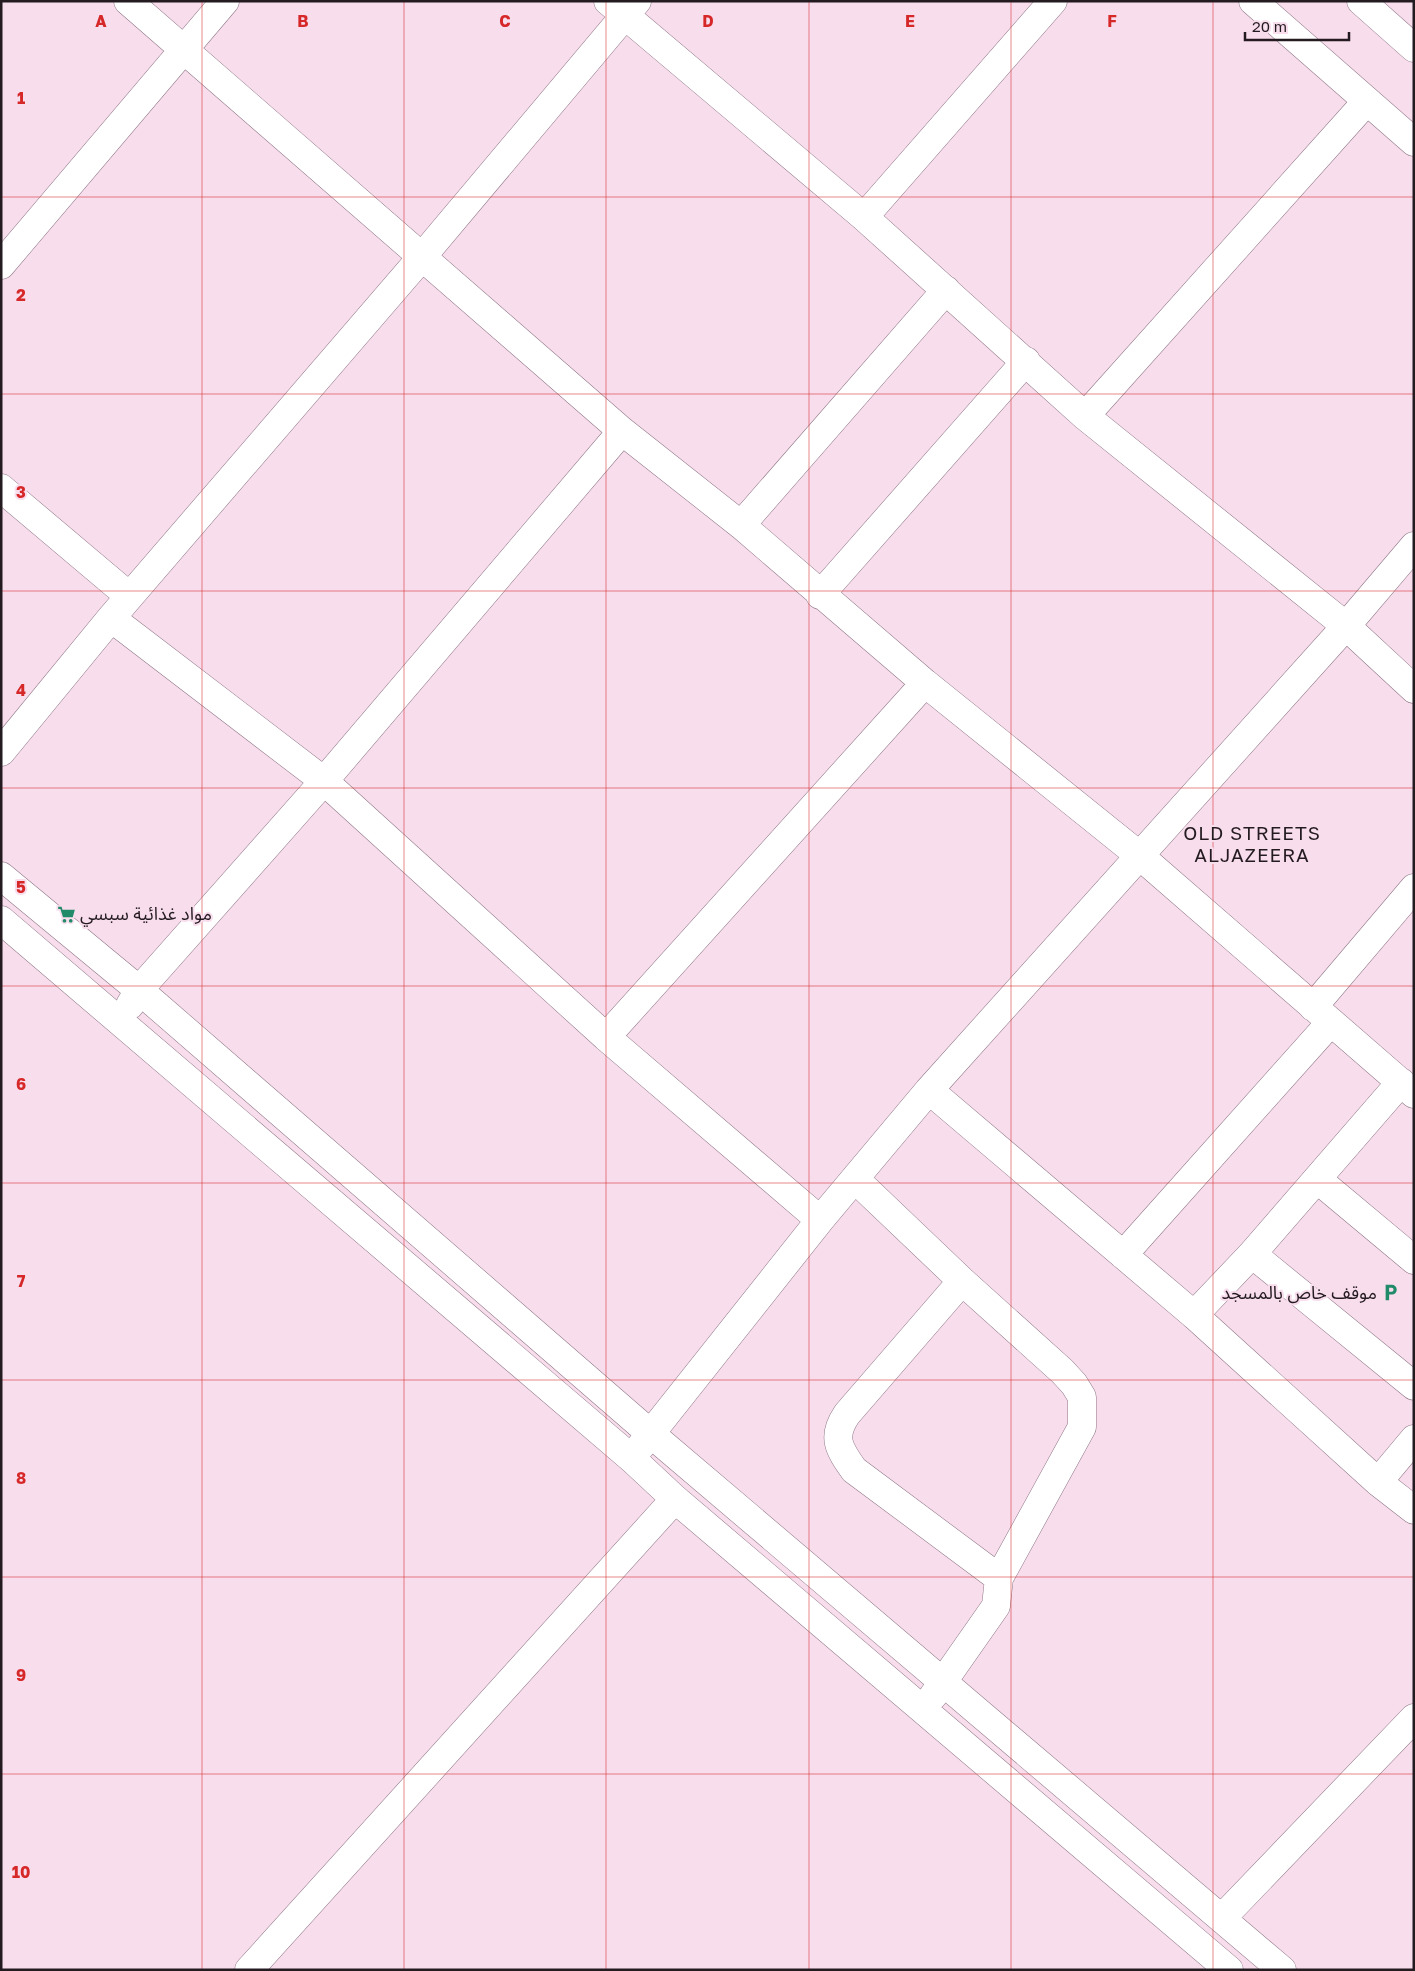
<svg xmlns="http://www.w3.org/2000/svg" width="1415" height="1971" font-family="'Golos Text','Noto Sans Arabic',sans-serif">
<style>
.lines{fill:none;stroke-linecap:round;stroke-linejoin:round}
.minor-casing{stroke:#8f7786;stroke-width:29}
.major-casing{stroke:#8f7786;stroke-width:29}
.minor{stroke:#fff;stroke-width:28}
.major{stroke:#fff;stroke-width:28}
.grid{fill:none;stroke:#d62828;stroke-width:1;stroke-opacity:0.55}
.labels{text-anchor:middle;stroke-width:4;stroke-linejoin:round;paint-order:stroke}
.poi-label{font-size:18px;fill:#241b20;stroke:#f8dded;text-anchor:start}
.neighbourhood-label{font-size:19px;letter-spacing:1px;fill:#241b20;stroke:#f8dded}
.grid-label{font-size:16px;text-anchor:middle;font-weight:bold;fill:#d62828;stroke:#f8dded;stroke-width:4;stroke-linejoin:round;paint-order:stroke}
</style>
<rect width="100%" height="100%" fill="#f8dded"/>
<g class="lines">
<defs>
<path id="minor" d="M128 1 622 431 741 525 925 683 1140 856 1414 1094
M608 1 864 217 1085 416 1346 626 1414 689
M1253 1 1414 142
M864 217 1053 1
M1 265 225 1
M1085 416 1367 101
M1 488 129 596
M741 525 946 290
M820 595 1026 361
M111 618 324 781 606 1037 820 1220
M1 752 111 618 421 258 637 1
M1 876 139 990 651 1434 1282 1970
M1 920 631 1458 675 1499 1229 1970
M130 1005 139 990 324 781 622 431
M1313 1007 1414 888
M606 1037 925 683
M929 1090 1194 1315 1378 1482 1414 1510
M855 1179 962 1281 1062 1371 1074 1384 1082 1397V1427L999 1578 996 1606 933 1696
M1317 1179 1414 1260
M1252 1254 1414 1386
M1123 1255 1331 1022
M962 1281 847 1414C831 1437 839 1449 854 1470L999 1578
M1194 1315 1252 1254 1401 1082
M640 1447 820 1220 929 1090 1346 626 1414 546
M1378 1482 1414 1439
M1222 1918 1414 1718
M249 1970 675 1499"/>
<path id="major" d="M1361 1 1414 48"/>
</defs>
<use href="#minor" class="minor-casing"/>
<use href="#major" class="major-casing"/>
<use href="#minor" class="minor"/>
<use href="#major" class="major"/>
</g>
<path class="grid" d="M202 1V1970M404 1V1970M606 1V1970M809 1V1970M1011 1V1970M1213 1V1970M1 197H1414M1 394H1414M1 591H1414M1 788H1414M1 986H1414M1 1183H1414M1 1380H1414M1 1577H1414M1 1774H1414"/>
<defs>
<symbol id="supermarket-bare" viewBox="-9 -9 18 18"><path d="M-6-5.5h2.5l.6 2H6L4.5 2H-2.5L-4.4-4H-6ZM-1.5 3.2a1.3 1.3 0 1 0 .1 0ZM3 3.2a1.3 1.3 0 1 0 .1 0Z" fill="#218b69" stroke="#f8dded" stroke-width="2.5" paint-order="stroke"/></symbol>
<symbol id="parking-bare" viewBox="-9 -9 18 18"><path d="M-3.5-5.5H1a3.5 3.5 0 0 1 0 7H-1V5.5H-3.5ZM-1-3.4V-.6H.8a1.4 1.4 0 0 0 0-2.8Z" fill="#218b69" stroke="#f8dded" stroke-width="2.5" paint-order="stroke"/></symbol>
</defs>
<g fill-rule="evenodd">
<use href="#supermarket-bare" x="54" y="902" width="25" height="25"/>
<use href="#parking-bare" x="1378" y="1280" width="25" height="25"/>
</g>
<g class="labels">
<g class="poi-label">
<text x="80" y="920">مواد غذائية سبسي</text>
<text x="1377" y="1299" text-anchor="end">موقف خاص بالمسجد</text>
</g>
<g class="neighbourhood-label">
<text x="1252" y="840">OLD STREETS<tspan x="1252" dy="22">ALJAZEERA</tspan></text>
</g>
</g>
<g class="grid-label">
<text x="101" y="27">A</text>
<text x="303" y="27">B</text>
<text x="505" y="27">C</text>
<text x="708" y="27">D</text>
<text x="910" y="27">E</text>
<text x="1112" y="27">F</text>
<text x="21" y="104">1</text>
<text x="21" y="301">2</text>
<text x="21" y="498">3</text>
<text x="21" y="696">4</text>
<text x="21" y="893">5</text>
<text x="21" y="1090">6</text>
<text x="21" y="1287">7</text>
<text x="21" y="1484">8</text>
<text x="21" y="1681">9</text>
<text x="21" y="1878">10</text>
</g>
<rect width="1415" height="1971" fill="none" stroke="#241b20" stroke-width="5"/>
<path d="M1245 32v8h104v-8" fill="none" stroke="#241b20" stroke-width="2.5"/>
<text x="1252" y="32" font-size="15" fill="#241b20" stroke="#f8dded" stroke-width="4" paint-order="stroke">20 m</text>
</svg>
